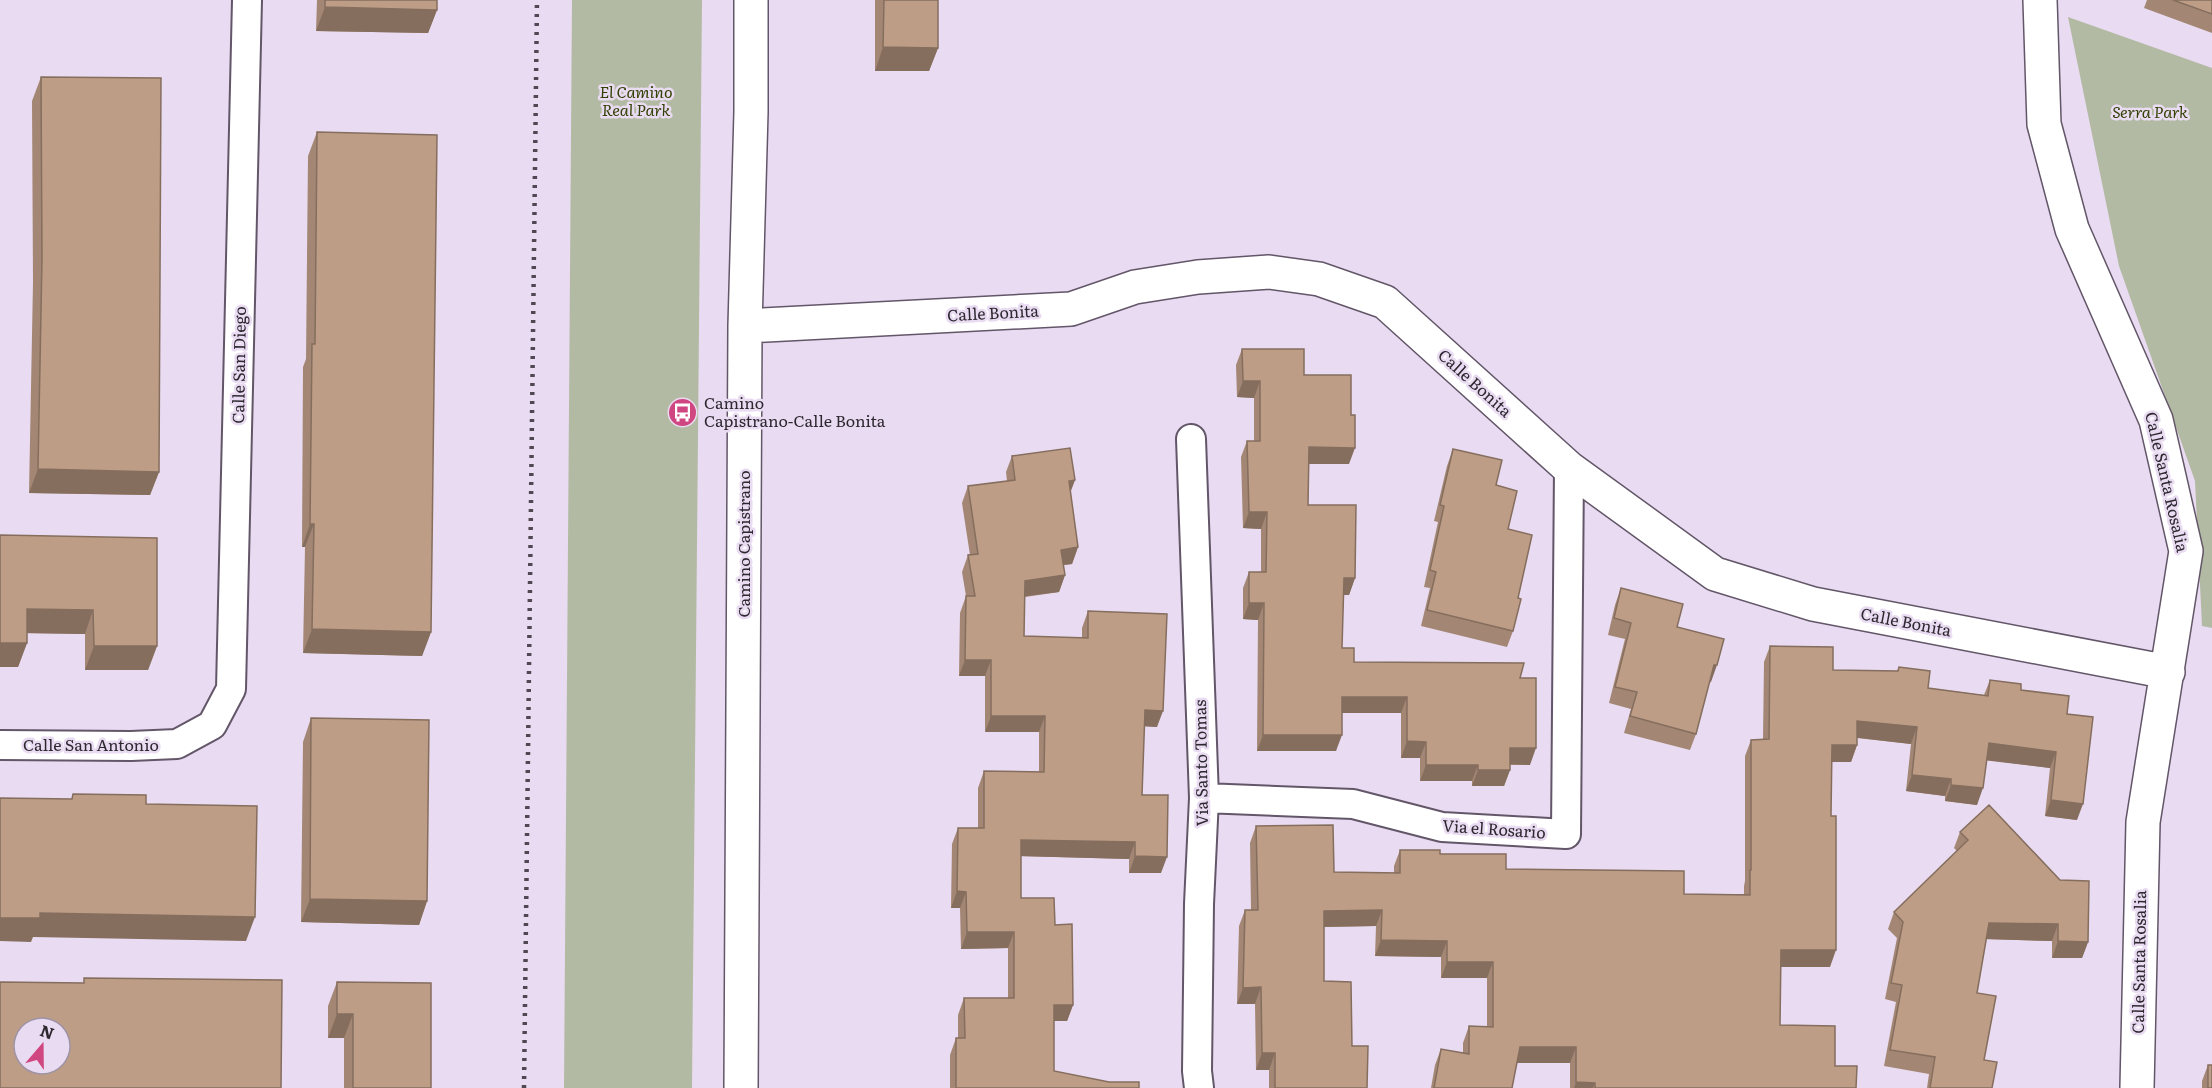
<svg xmlns="http://www.w3.org/2000/svg" width="2212" height="1088" font-family="Literata,serif">
<style>
.green{fill:#b3baa3}
.lines{fill:none;stroke-linecap:round;stroke-linejoin:round}
.street-casing{stroke:#625668;stroke-width:32}
.secondary-casing{stroke:#625668;stroke-width:36}
.street{stroke:#fff;stroke-width:28}
.secondary{stroke:#fff;stroke-width:33}
.rail{stroke:#4f4853;stroke-width:4.5;stroke-dasharray:3 6;stroke-linecap:butt}
.wall{fill:#a38774}
.shaded-wall{fill:#856e5e}
.building{fill:#be9d87;stroke:#856e5e;stroke-width:1.5;fill-rule:evenodd}
.labels{text-anchor:middle;stroke-width:5;stroke-linejoin:round;paint-order:stroke}
.park-label{font-size:16px;font-style:italic;fill:#334004;stroke:#e9dbf1}
.street-label{font-size:16px;fill:#2d2830;stroke:#e9dbf1}
.poi-label{font-size:16px;fill:#2d2830;stroke:#e9dbf1;text-anchor:start}
</style>
<rect width="100%" height="100%" fill="#e9dbf1"/>
<path class="green" d="M572 0H702L692 1088H564Z
M2068 17 2212 68V628L2202 626 2195 481 2119 266Z"/>
<g class="lines">
<defs>
<path id="street" d="M1191 439 1204 798 1199 904 1197 1071 1199 1088
M0 745 131 746 177 744 212 725 231 689 247 0
M1204 798 1353 804 1442 827 1566 834 1569 468"/>
<path id="secondary" d="M2040 0 2044 124 2072 229 2156 420 2186 551 2143 822 2137 1088
M745 326 1071 309 1135 287 1198 277 1269 272 1319 279 1385 302 1569 468 1715 574 1813 604 2168 672
M741 1088 745 326 751 112V0"/>
</defs>
<use href="#street" class="street-casing"/>
<use href="#secondary" class="secondary-casing"/>
<use href="#street" class="street"/>
<use href="#secondary" class="secondary"/>
<path class="rail" d="M524 1088 537 0"/>
</g>
<path class="wall" d="M317 0H437V10L428 33 316 31Z
M875 0H938V48L929 71H875Z
M2147 0H2212V33L2144 8Z
M41 77 159 472 150 495 29 493 33 282 32 101Z
M317 132 431 632 422 656 303 653 305 547H302L303 367 306 359 308 156Z
M1242 349 1304 375 1349 464H1309L1308 505 1355 578 1349 595H1343L1342 648 1354 662 1520 678 1530 765H1510V770L1504 786H1472V781H1420V758H1401V713H1342L1336 751H1257L1258 620 1243 619V588L1249 572H1261V529L1243 528 1241 457 1247 441H1254V398L1237 397 1236 365Z
M1453 449 1496 485 1508 529 1518 598 1513 631 1507 647 1421 626 1430 588 1424 587 1438 522 1434 521 1447 466Z
M1012 456 1075 480 1070 492 1078 547 1072 564 1063 565 1065 575 1059 592 1025 597 1024 636 1082 638V628L1088 611 1157 727 1144 726 1142 795 1161 873H1129V859L1021 856V898L1055 925 1073 1005 1067 1021H1054V1071L1139 1088H950V1055L956 1038H958V1015L964 998H1008V948L961 949 960 908H951L952 844 958 828H978V788L984 771 1039 772V732H985V676H959L960 613 966 596 962 572 968 555H970L962 503 968 486 1007 481 1006 472Z
M0 535 157 646 148 670H85V634L27 633V643L18 667H0Z
M1621 588 1677 627 1711 682H1709L1696 734 1690 750 1624 733 1631 709 1609 703 1625 639 1608 635 1615 605Z
M1770 646 1833 670 1897 671 1899 667 1928 688 1984 695 1990 680 2021 690 2067 714 2077 820 2045 816 2050 768 1987 760 1977 805 1945 801V796L1906 791 1911 744 1857 738V745L1851 762H1831L1830 967H1780V1025L1835 1066 1856 1088H1570V1063H1517L1512 1088H1431L1435 1065 1441 1049 1463 1053V1043L1469 1026 1487 1027V978H1441V957L1375 956 1376 926 1324 927V981L1352 1046 1367 1088H1269V1070H1256L1255 1004H1237L1239 926 1245 910H1251L1250 843 1256 826 1334 872 1394 873V866L1400 850 1440 854 1506 869 1684 894H1744V886L1745 881V756L1751 740 1763 739 1764 662Z
M311 718 427 901 419 925 301 922 303 742Z
M1960 832 2088 942 2082 958H2052V941L1986 939 1977 993 1984 1060 1992 1088H1927L1929 1074 1884 1066 1896 1002 1885 999 1897 938 1888 929 1894 912 1957 851 1954 848Z
M337 982 431 1088H344V1038H328V1006Z
M2208 1065 2212 1088H2202V1081Z"/>
<path class="shaded-wall" d="M325 7 437 10 428 33 316 31Z
M883 47 938 48 929 71H875Z
M1243 381H1260L1254 398 1237 397Z
M1309 447 1355 448 1349 464H1303Z
M38 469 159 472 150 495 29 493Z
M1075 480 1069 496V481Z
M1249 512H1267L1261 529 1243 528Z
M310 524H314L305 547H302Z
M1078 547 1072 564 1055 566 1061 550Z
M1065 575 1059 592 1019 597 1025 581Z
M1344 578H1355L1349 595H1338Z
M1249 603H1264L1258 620 1243 619Z
M27 609 93 610 85 634 18 633Z
M312 629 431 632 422 656 303 653Z
M0 643H27L18 667H0Z
M94 646H157L148 670H85Z
M965 660H991L985 676H959Z
M1714 665H1717L1711 682H1708Z
M1342 697H1407L1401 713H1336Z
M1145 710 1163 711 1157 727 1139 726Z
M991 716H1045L1039 732H985Z
M1857 721 1917 727 1911 744 1851 737Z
M1263 735H1342L1336 751H1257Z
M1407 741 1426 742 1420 758H1401Z
M1989 743 2056 752 2050 768 1983 760Z
M1832 745H1857L1851 762H1826Z
M1510 748H1536L1530 765 1504 764Z
M1426 765H1478L1472 781H1420Z
M1478 770H1510L1504 786H1472Z
M1912 775 1951 779 1945 796 1906 791Z
M1951 785 1983 788 1977 805 1945 801Z
M2051 800 2083 804 2077 820 2045 816Z
M1021 840 1135 842 1129 859 1015 856Z
M1135 856 1167 857 1161 873H1129Z
M957 891 966 892 960 908H951Z
M310 899 427 901 419 925 301 922Z
M1382 910 1376 926 1318 927 1324 911Z
M40 913 255 917 246 941 33 937 31 942 0 941V918Z
M1989 923 2058 924 2052 941 1983 939Z
M967 932H1014L1008 948 961 949Z
M1381 940 1447 941 1441 957 1375 956Z
M2058 941 2088 942 2082 958H2052Z
M1781 950H1836L1830 967H1775Z
M1447 962H1493L1487 978H1441Z
M1261 987 1255 1004H1237L1243 988Z
M1054 1005H1073L1067 1021H1048Z
M337 1014H353L344 1038H328Z
M1520 1047H1576L1570 1063H1514Z
M1262 1053H1275L1269 1070H1256Z
M1576 1082 1595 1083 1593 1088H1574Z"/>
<path class="building" d="M325 0H437V10L325 7Z
M884 0H938V48L883 47Z
M2173 0H2212V14Z
M41 77 161 78 159 472 38 469 42 258Z
M317 132 437 135 431 632 312 629 314 524H310L312 344H315Z
M1242 349H1304V375H1351V415H1355V448L1309 447 1308 505H1356L1355 578H1344L1342 648H1354V662L1524 663 1520 678H1536V748H1510V770H1478V765H1426V742L1407 741V697H1342V735H1263L1264 603H1249V572H1266L1267 512H1249L1247 441H1260V381H1243Z
M1070 448 1075 480 1069 481 1078 547 1061 550 1065 575 1025 581 1024 636 1088 638V611L1167 614 1163 711 1145 710 1142 795H1168L1167 857 1135 856V842L1021 840V898H1054L1055 925 1072 924 1073 1005H1054V1071L1109 1082H1139V1088H956V1038H965L964 998H1014V932H967L966 892 957 891 958 828H984V771L1044 772 1045 716H991V660H965L966 596H975L968 555 978 554 968 486 1015 480 1012 456Z
M1453 449 1502 460 1496 485 1517 491 1508 529 1532 535 1518 598 1521 599 1513 631 1427 610 1436 572 1430 570 1444 506 1440 505Z
M0 535 157 538V646H94L93 610 27 609V643H0Z
M1621 588 1683 604 1677 627 1724 639 1717 665H1714L1696 734 1630 716 1637 692 1615 687 1631 623 1614 618Z
M1770 646 1833 647V670L1898 671 1899 667 1930 671 1928 688 1988 696 1990 680 2021 684V690L2069 696 2067 714 2093 717 2083 804 2051 800 2056 752 1989 743 1983 788 1951 785V779L1912 775 1917 727 1857 721V745H1832L1831 816H1836V950H1781L1780 1025 1835 1026V1066H1857L1856 1088H1595V1083L1576 1082V1047H1520L1512 1088H1434L1441 1049 1469 1054V1026L1493 1027V962H1447V941L1381 940 1382 910 1324 911V981L1351 982 1352 1046H1368L1367 1088H1275V1053H1262L1261 987 1243 988 1245 910H1258L1256 826 1333 825 1334 872 1400 873V850H1440V854H1506V869L1684 871V894L1750 895V870H1751V740L1769 739Z
M311 718 429 720 427 901 310 899Z
M73 794 146 795V804L257 806 255 917 40 913V918H0V798L72 799Z
M1989 805 2060 880 2089 881 2088 942 2058 941V924L1989 923 1977 993 1996 996 1984 1060 1997 1062 1992 1088H1930L1935 1057 1890 1050 1902 985 1891 983 1903 922 1894 912 1968 840 1960 832Z
M84 978 282 980 281 1088H0V982L84 983ZM24 1028H60V1064H24Z
M337 982 431 983V1088H353V1014H337Z
M2208 1065H2212V1088H2208Z"/>
<defs>
<symbol id="bus-disc" viewBox="-11 -11 22 22"><circle r="9.5" fill="#cf4680" stroke="#e9dbf1"/><path d="M-5-6H5V4H4V6H2V4H-2V6H-4V4H-5ZM-3.5-4V0h7V-4ZM-3.5 1.2v1.5H-2V1.2ZM2 1.2v1.5H3.5V1.2Z" fill="#fff"/></symbol>
</defs>
<g fill-rule="evenodd">
<use href="#bus-disc" x="666" y="396" width="33" height="33"/>
</g>
<g class="labels">
<g class="park-label">
<text x="636" y="98">El Camino<tspan x="636" dy="18">Real Park</tspan></text>
<text x="2150" y="118">Serra Park</text>
</g>
<g class="street-label">
<text transform="translate(993 313) rotate(-3)" y="6">Calle Bonita</text>
<text transform="translate(239 365) rotate(-89)" y="6">Calle San Diego</text>
<text transform="translate(1475 383) rotate(42)" y="6">Calle Bonita</text>
<text transform="translate(2167 482) rotate(77)" y="6">Calle Santa Rosalia</text>
<text transform="translate(744 544) rotate(-90)" y="6">Camino Capistrano</text>
<text transform="translate(1906 622) rotate(11)" y="6">Calle Bonita</text>
<text x="91" y="751">Calle San Antonio</text>
<text transform="translate(1201 763) rotate(-91)" y="6">Via Santo Tomas</text>
<text transform="translate(1494 829) rotate(4)" y="6">Via el Rosario</text>
<text transform="translate(2139 962) rotate(-89)" y="6">Calle Santa Rosalia</text>
</g>
<g class="poi-label">
<text x="704" y="409">Camino<tspan x="704" dy="18">Capistrano-Calle Bonita</tspan></text>
</g>
</g>
<g transform="translate(42 1046) rotate(20)"><circle r="28" fill="#e9dbf1" stroke="#9e93a4" stroke-width="1.5"/>
<path d="M0-4.5L10 22L0 15L-10 22Z" fill="#cf4680"/>
<text y="-9" font-size="16" font-weight="bold" text-anchor="middle" fill="#2d2830">N</text>
</g>
</svg>
